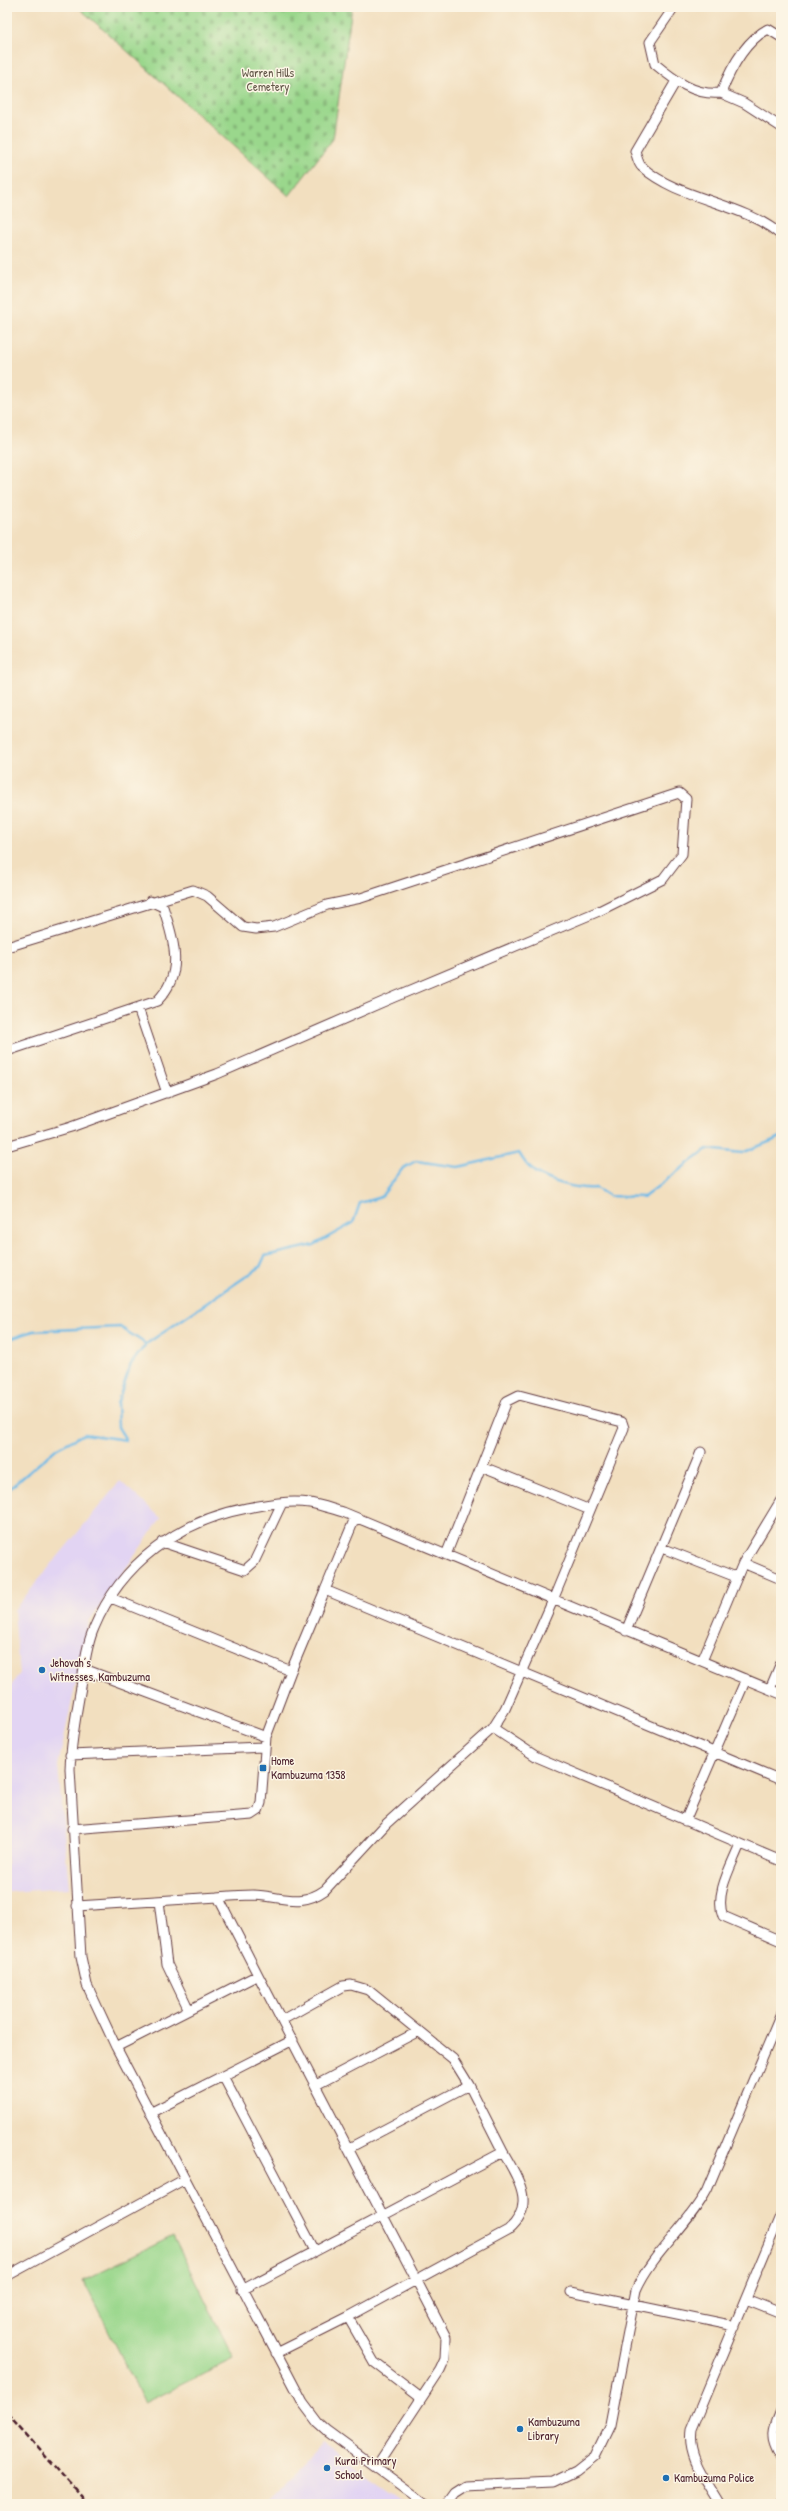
<svg xmlns="http://www.w3.org/2000/svg" width="788" height="2511" font-family="'Patrick Hand',sans-serif">
<style>
.built{fill:#e2d4f3}
.cemetery{fill:url(#cemetery-stones);stroke:#727b5c}
.garden{fill:#9ad78c;stroke:#727b5c}
.lines{fill:none;stroke-linecap:round;stroke-linejoin:round}
.stream{stroke:#6dbae7;stroke-width:2.5}
.minor-casing{stroke:#633c41;stroke-width:11}
.minor{stroke:#fff;stroke-width:9}
.rail{stroke:#4a1f2b;stroke-width:2.5;stroke-dasharray:6 3;stroke-linecap:butt}
.poi-dot{fill:#1f6fb2;stroke:#fcf5e5;stroke-width:1.5}
.labels{text-anchor:middle;stroke-width:3;stroke-linejoin:round;paint-order:stroke}
.park-label{font-size:12px;fill:#625648;stroke:#fcf5e5}
.poi-label{font-size:12px;fill:#4a1f2b;stroke:#fcf5e5;text-anchor:start}
</style>
<defs>
<pattern id="cemetery-stones" width="16" height="16" patternUnits="userSpaceOnUse"><rect width="16" height="16" fill="#9ad78c"/><path d="M2 7V4a2 2 0 0 1 4 0v3zM10 15v-3a2 2 0 0 1 4 0v3z" fill="#86b879"/></pattern>
</defs>
<rect width="100%" height="100%" fill="#fcf5e5"/>
<filter id="ink" filterUnits="userSpaceOnUse"><feTurbulence type="fractalNoise" baseFrequency=".025" numOctaves="2"/><feDisplacementMap in="SourceGraphic" scale="8" xChannelSelector="R" yChannelSelector="G"/><feConvolveMatrix kernelMatrix="1 2 1 2 8 2 1 2 1" color-interpolation-filters="sRGB"/></filter>
<filter id="wash" filterUnits="userSpaceOnUse"><feTurbulence type="fractalNoise" baseFrequency=".012" numOctaves="4" result="noise"/><feDisplacementMap in="SourceGraphic" scale="16" xChannelSelector="R" yChannelSelector="G"/><feGaussianBlur stdDeviation="0.9" result="paint"/><feColorMatrix in="noise" values="0 0 0 0 0 0 0 0 0 0 0 0 0 0 0 0 0 1.4 0 .05"/><feComposite in="paint" operator="in"/></filter>
<g filter="url(#wash)">
<rect width="100%" height="100%" fill="#f2dfbf"/>
<path class="built" d="M120 1481 161 1518 89 1621 58 1766 69 1888 7 1892V1693L19 1673 14 1610Z
M322 2444 409 2504H260Z"/>
<path class="cemetery" d="M78 7H352L333 139 289 196Z"/>
<path class="garden" d="M173 2236 234 2359 145 2403 83 2280Z"/>
<g class="lines">
<path class="stream" d="M7 1340 33 1331 120 1327 146 1344
M7 1491 56 1449 84 1434 126 1440 118 1427 117 1404 131 1364 146 1344 260 1267 265 1256 314 1245 353 1223 360 1203 381 1197 403 1168 416 1161 458 1167 519 1153C522 1158 526 1164 530 1168 543 1181 579 1190 596 1188L609 1196 644 1197 707 1149 742 1153 781 1137"/>
</g>
</g>
<g filter="url(#ink)">
<g class="lines">
<defs>
<path id="minor" d="M674 7 650 42 655 64C674 80 695 96 721 93
M781 37 768 29C745 41 730 70 721 93L744 103 781 127
M676 81 635 151C637 156 638 164 642 167 680 201 741 201 781 235
M7 947 193 890 207 896 243 927 256 929 274 927 327 905 361 898 679 793 686 799 682 854 663 879 599 911 392 998 217 1074 71 1127 7 1146
M138 1008 167 1093
M7 1051 157 1001C185 974 174 940 163 907L150 901
M481 1466 590 1510
M162 1542 245 1570 254 1562 282 1503
M662 1548 736 1577
M446 1555 507 1401 519 1395 622 1422 624 1428 553 1600 505 1709 493 1728 537 1757 781 1861
M743 1563 781 1579
M325 1590 355 1518
M626 1631 701 1452
M702 1661 743 1563 781 1500
M84 1669 266 1737
M291 1671 325 1590 781 1780
M770 1689 781 1663
M70 1755 264 1747
M685 1821 746 1679
M72 1829 252 1815 258 1811 261 1803 266 1737 291 1671 111 1598
M740 1844C732 1865 714 1894 723 1916L781 1941
M218 1897C230 1896 241 1895 253 1895 281 1896 300 1908 325 1890L386 1824 493 1728
M159 1901 167 1964 189 2010
M77 1906 218 1897 258 1975
M116 2047 258 1975 446 2337 445 2359 440 2370 376 2467
M223 2076 315 2251
M316 2085 419 2031
M150 2113 293 2040
M349 2148 469 2085
M7 2276 185 2179
M242 2290 503 2152 469 2085 453 2059 368 1990 351 1985 343 1986 282 2020
M571 2292 735 2326
M746 2299 781 2313
M348 2317 374 2362 421 2398
M276 2353 348 2317 508 2230C537 2205 518 2179 503 2152
M781 2411C773 2430 770 2435 781 2454
M426 2504 328 2432 318 2423 303 2403 116 2047 87 1985 81 1957 70 1769C71 1741 76 1714 81 1687 84 1668 86 1646 94 1628 121 1563 179 1521 247 1508 268 1504 289 1500 310 1503 321 1505 332 1509 343 1512L781 1694
M447 2504 455 2493 466 2486 553 2482 576 2471 595 2456 610 2425 636 2290C652 2253 688 2226 707 2190L781 2014
M720 2504C707 2481 687 2458 691 2430L781 2214
M778 2504 781 2502"/>
</defs>
<use href="#minor" class="minor-casing"/>
<use href="#minor" class="minor"/>
<path class="rail" d="M7 2413 88 2504"/>
</g>
</g>
<g class="poi-dot">
<circle cx="42" cy="1670" r="4"/>
<rect x="259" y="1764" width="8" height="8" rx="2"/>
<circle cx="520" cy="2429" r="4"/>
<circle cx="327" cy="2468" r="4"/>
<circle cx="666" cy="2478" r="4"/>
</g>
<g class="labels">
<g class="park-label">
<text x="268" y="77">Warren Hills<tspan x="268" dy="14">Cemetery</tspan></text>
</g>
<g class="poi-label">
<text x="50" y="1667">Jehovah’s<tspan x="50" dy="14">Witnesses, Kambuzuma</tspan></text>
<text x="271" y="1765">Home<tspan x="271" dy="14">Kambuzuma 1358</tspan></text>
<text x="528" y="2426">Kambuzuma<tspan x="528" dy="14">Library</tspan></text>
<text x="335" y="2465">Kurai Primary<tspan x="335" dy="14">School</tspan></text>
<text x="674" y="2482">Kambuzuma Police</text>
</g>
</g>
<rect width="788" height="2511" fill="none" stroke="#fcf5e5" stroke-width="24"/>
</svg>
